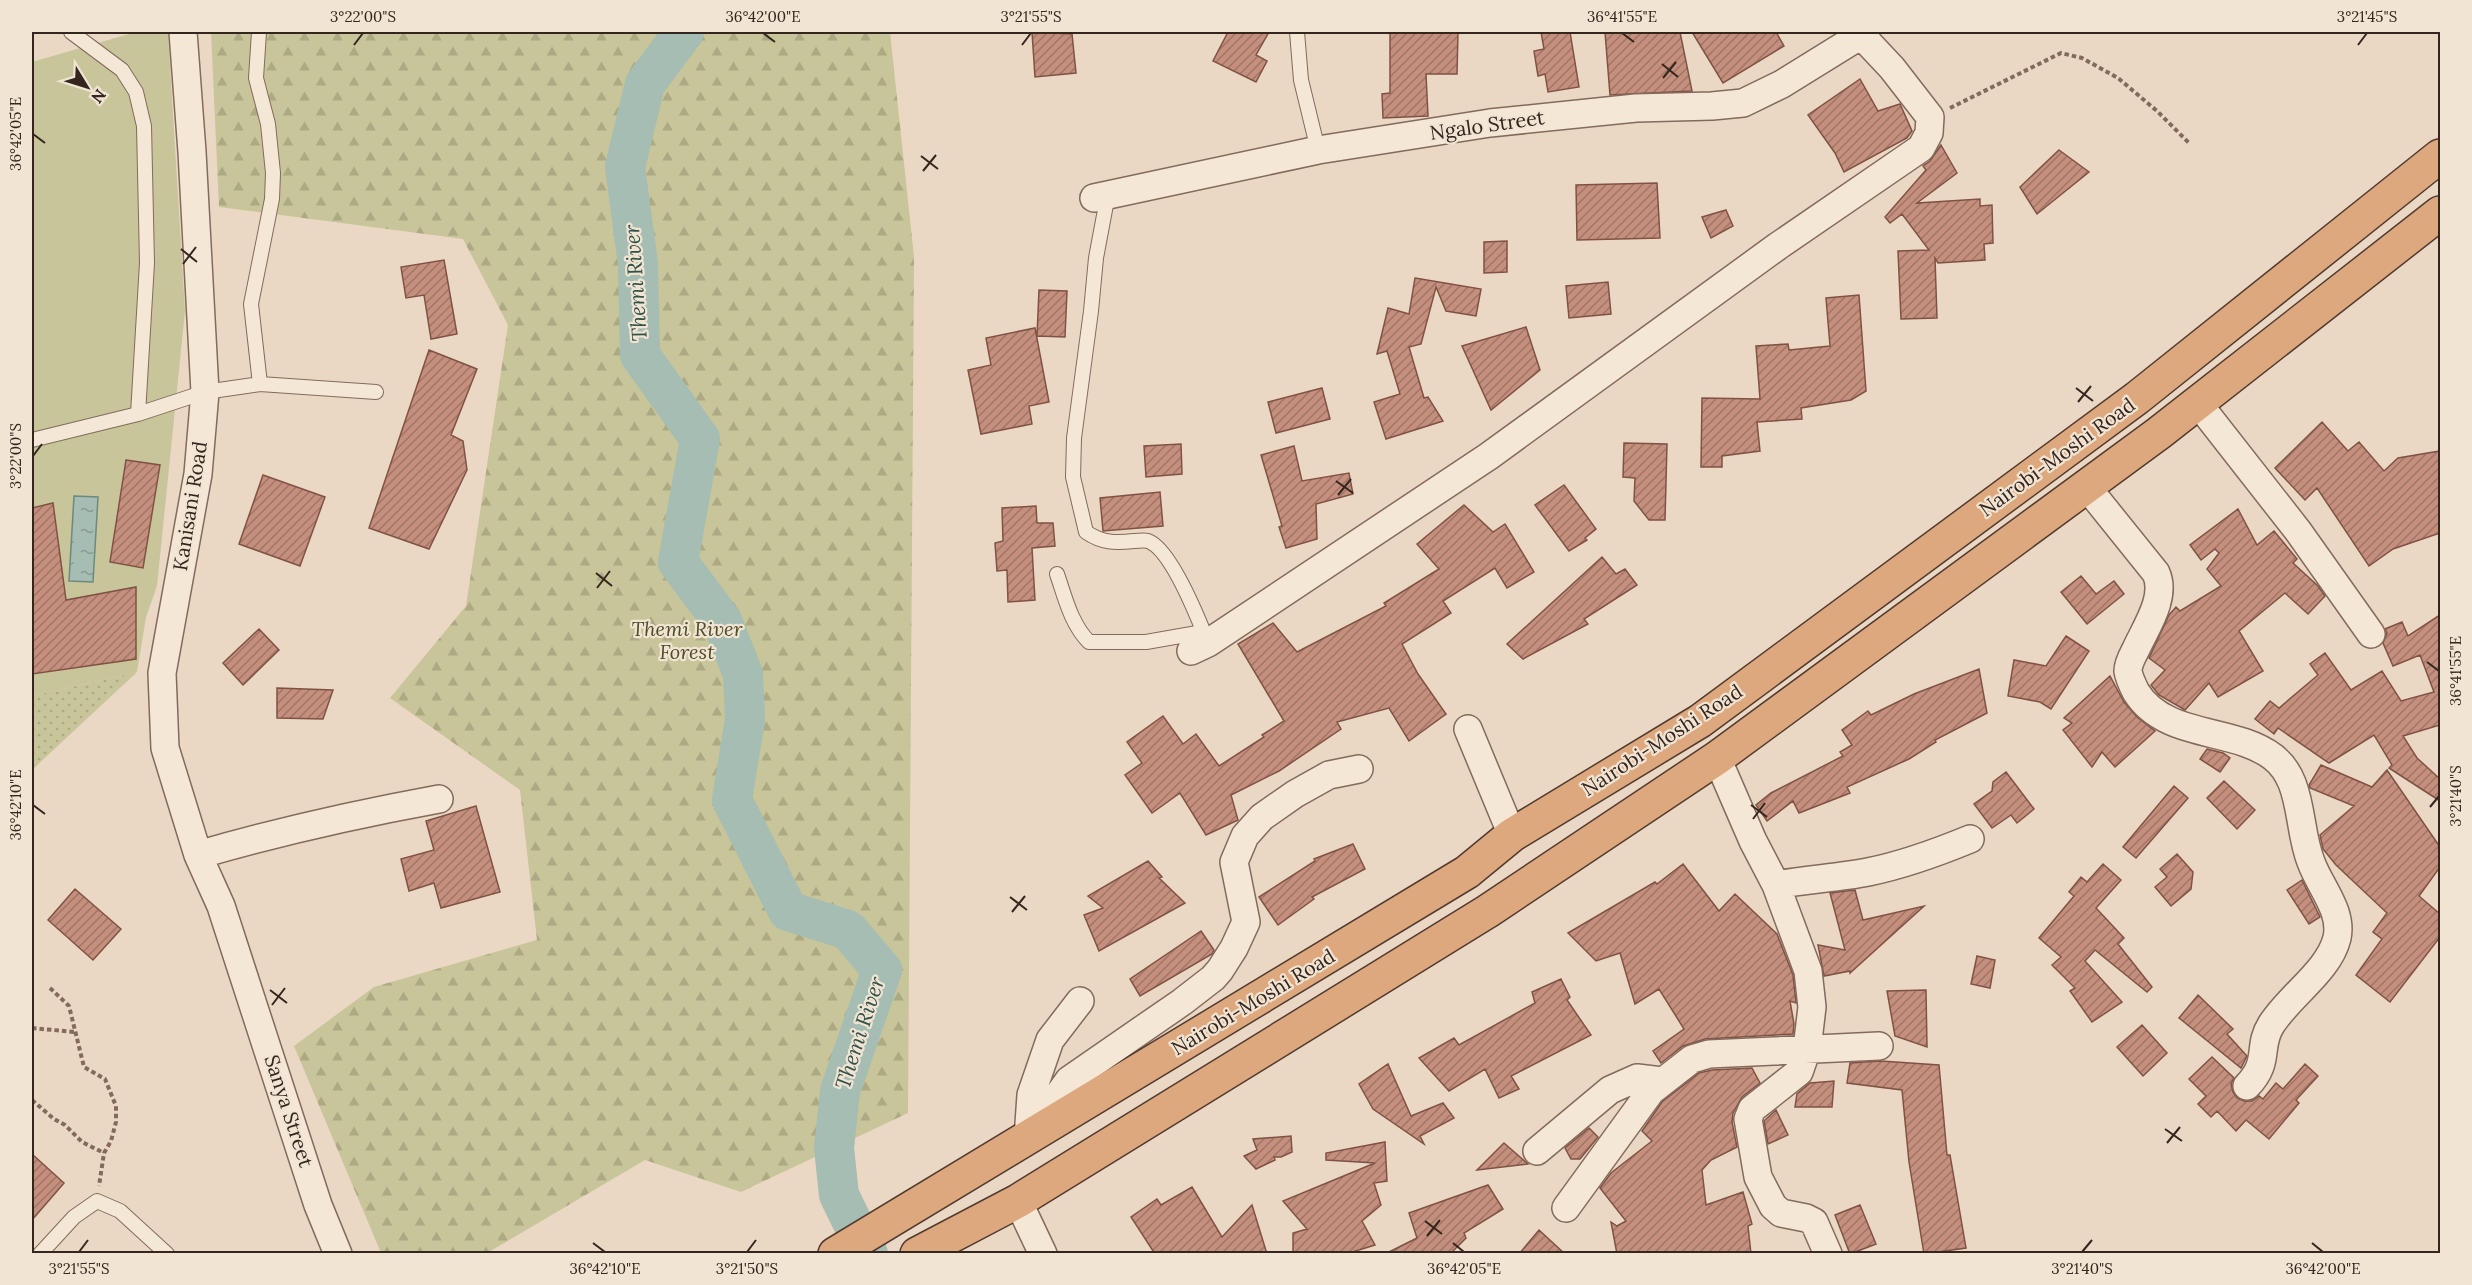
<svg xmlns="http://www.w3.org/2000/svg" width="2472" height="1285" font-family="Lora,serif">
<style>
.grass{fill:url(#grass-dots)}
.forest{fill:url(#forest-firs)}
.pitch{fill:#c7c599}
.water{fill:url(#water-ripples);stroke:#6d8a7e;stroke-width:1.5}
.lines{fill:none;stroke-linecap:round;stroke-linejoin:round}
.river{stroke:#a5bdb2;stroke-width:40}
.building{fill:url(#building-hatch);stroke:#805244;stroke-width:1.5}
.service-casing{stroke:#836a5c;stroke-width:16}
.minor-casing{stroke:#836a5c;stroke-width:30}
.trunk-casing{stroke:#513a30;stroke-width:36}
.path{stroke:#836a5c;stroke-width:4;stroke-dasharray:4.5 3;stroke-linecap:butt}
.service{stroke:#f5e7d6;stroke-width:14}
.minor{stroke:#f5e7d6;stroke-width:27}
.trunk{stroke:#dea87e;stroke-width:33}
.ticks{fill:none;stroke:#34251f;stroke-width:2}
.labels{text-anchor:middle;stroke-width:4.5;stroke-linejoin:round;paint-order:stroke}
.street-label{font-size:20px;fill:#34251f;stroke:#f2e4d3}
.park-label{font-size:20px;font-style:italic;fill:#4b4e27;stroke:#f2e4d3}
.water-label{font-size:21px;font-style:italic;fill:#2f524a;stroke:#f2e4d3}
.neatline{fill:none;stroke:#34251f;stroke-width:2}
.ticks-label{font-size:15px;text-anchor:middle;fill:#34251f}
</style>
<defs>
<pattern id="grass-dots" width="8" height="8" patternUnits="userSpaceOnUse" patternTransform="scale(1.5)"><rect width="8" height="8" fill="#c7c599"/><path d="M2 2h.1M6 6h.1" fill="none" stroke="#aca983" stroke-width="1.8" stroke-linecap="round"/></pattern>
<pattern id="forest-firs" width="22" height="20" patternUnits="userSpaceOnUse" patternTransform="scale(1.5)"><rect width="22" height="20" fill="#c7c599"/><path d="M5 1l3.5 6h-7zM16 11l3.5 6h-7z" fill="#aca983"/></pattern>
<pattern id="water-ripples" width="26" height="14" patternUnits="userSpaceOnUse" patternTransform="scale(1.5)"><rect width="26" height="14" fill="#a5bdb2"/><path d="M2 4q2-2 4 0t4 0M15 11q2-2 4 0t4 0" fill="none" stroke="#879990"/></pattern>
<pattern id="building-hatch" width="6" height="6" patternUnits="userSpaceOnUse" patternTransform="scale(1.5)"><rect width="6" height="6" fill="#c58f7d"/><path d="M-1 1l2-2M0 6l6-6M5 7l2-2" fill="none" stroke="#a17566"/></pattern>
</defs>
<rect width="100%" height="100%" fill="#ead8c4"/>
<path class="grass" d="M137 672 32 770V696Z"/>
<path class="forest" d="M211 32H890L914 257 908 1113 741 1192 645 1160 487 1253H381L294 1046 374 987 537 940 520 790 390 698 466 606 508 325 463 239 219 207Z"/>
<path class="pitch" d="M136 32H168L185 311 157 586 146 617 137 672 32 696V62Z"/>
<path class="water" d="M74 496 98 497 93 582 69 581Z"/>
<g class="lines">
<path class="river" d="M684 32 645 84 625 167 638 264 640 355 700 439 678 562 722 621 743 674 745 719 732 800 788 911 848 930 882 970 840 1091 834 1148 839 1195 868 1254"/>
</g>
<path class="building" d="M1032 32 1072 34 1076 73 1035 77Z
M1228 32H1269L1256 55 1267 61 1256 82 1213 61Z
M1390 32H1458L1457 74H1426L1428 116 1383 118 1382 94 1390 93Z
M1541 32H1570L1579 87 1548 92 1545 74 1538 76 1534 51 1544 49Z
M1605 32H1680L1692 91 1610 95Z
M1692 32H1776L1784 46 1723 83Z
M1860 79 1878 111 1900 104 1912 131 1907 138 1844 172 1835 153 1808 115Z
M1941 145 1957 173 1917 203 1980 199V206L1992 205 1993 243 1984 244 1985 260 1938 263 1935 258 1937 318 1901 319 1898 251 1929 250 1902 214 1890 223 1885 217 1926 170 1923 166 1930 161Z
M2059 150 2089 172 2037 214 2020 187Z
M1657 183 1660 238 1577 240 1576 185Z
M1726 210 1733 226 1711 238 1702 217Z
M1507 241V272L1484 273V242Z
M444 260 457 334 431 339 424 295 406 298 401 267Z
M1415 278 1481 289 1476 316 1446 311 1436 287 1421 344 1409 347 1424 398 1428 397 1443 421 1386 439 1374 402 1400 394 1387 351 1377 354 1388 308 1409 314Z
M1608 282 1611 314 1569 318 1566 286Z
M1039 290 1067 291 1065 337 1037 336Z
M1859 295 1866 391 1851 400 1801 408 1802 419 1757 422 1760 451 1722 456V467H1701L1702 398 1760 399 1756 346 1788 344 1789 350 1830 346 1826 298Z
M1526 327 1540 370 1491 410 1462 346Z
M1035 328 1049 402 1029 406 1032 424 981 434 968 370 991 365 986 338Z
M429 350 477 369 451 435 463 441 467 470 429 549 369 528Z
M1322 388 1330 419 1276 433 1268 402Z
M2322 422 2348 451 2359 442 2384 471 2398 458 2440 451V533L2393 549 2369 566 2317 488 2305 500 2275 468Z
M1624 443 1667 444 1665 520H1649L1634 501 1635 478 1623 477Z
M1181 444 1182 474 1146 477 1144 446Z
M1294 446 1302 481 1349 473 1353 494 1316 504 1317 539 1286 548 1279 527 1282 526 1261 455Z
M126 460 160 465 143 568 110 562Z
M263 475 325 497 300 566 239 544Z
M1564 485 1596 529 1585 538 1587 540 1569 551 1535 505Z
M1160 492 1163 526 1103 531 1100 498Z
M53 503 66 600 136 587V659L32 674V508Z
M1464 505 1493 532 1505 524 1534 572 1507 588 1495 568 1443 601 1451 613 1402 644 1418 674 1446 714 1409 741 1389 708 1337 722 1341 729 1279 771 1231 795 1238 820 1206 835 1180 793 1152 813 1125 775 1142 763 1127 742 1163 716 1183 744 1196 734 1219 766 1264 737 1262 735 1284 721 1238 644 1273 623 1297 652 1386 606 1384 603 1439 569 1417 544Z
M1036 506 1037 523H1053L1055 546 1032 548 1035 600 1008 602 1007 570 997 571 995 543 1003 541 1002 508Z
M2238 509 2257 545 2274 531 2297 559 2293 563 2318 586 2325 596 2308 614 2285 593 2239 631 2263 671 2218 697 2209 683 2185 710 2159 695 2151 685 2165 670 2149 658 2169 615 2176 607 2180 611 2221 586 2207 569 2219 553 2215 549 2201 560 2190 545Z
M1602 557 1616 574 1625 569 1637 585 1584 619 1588 624 1523 659 1507 644Z
M2081 576 2096 594 2114 581 2124 594 2087 624 2061 592Z
M2440 615V725L2403 736 2417 758 2440 779V801L2389 768 2392 765 2374 735 2329 763 2278 728 2274 734 2255 719 2270 701 2279 708 2318 675 2310 664 2325 653 2351 690 2382 671 2401 701 2434 692 2420 655 2393 666 2383 643 2387 633 2385 629 2402 622 2408 636Z
M259 629 279 650 243 685 223 663Z
M2066 636 2089 651 2051 709 2040 702 2008 696 2014 660 2046 666Z
M1979 669 1987 713 1935 740 1936 742 1909 759 1847 787 1850 793 1799 813 1793 801 1767 821 1756 805 1771 793 1843 756 1840 752 1852 745 1842 730 1868 711 1871 715 1914 694Z
M2110 676 2124 702 2137 717 2155 731 2115 767 2102 752 2092 767 2063 730 2072 723 2064 718Z
M277 688 333 690 323 719 277 718Z
M2207 749 2223 753 2230 758 2220 772 2200 759Z
M2321 765 2372 787 2387 770 2440 847V867L2419 896 2440 914V937L2390 1002 2356 975 2382 939 2373 932 2387 913 2336 865 2323 849 2320 835 2354 806 2310 788 2309 785Z
M2006 772 2034 809 2017 823 2011 815 1992 828 1974 804 1992 791 1993 782Z
M2224 781 2255 810 2237 829 2207 798Z
M2174 786 2188 798 2136 858 2123 847Z
M476 806 500 892 441 908 434 883 409 891 401 859 434 850 426 821Z
M1353 844 1365 869 1312 897 1314 899 1278 925 1259 897 1315 861 1314 859Z
M2177 854 2193 872 2191 889 2171 906 2155 887 2167 877 2160 869Z
M1148 861 1162 877 1159 878 1185 903 1099 951 1084 915 1103 908 1088 896Z
M1683 864 1719 911 1735 894 1777 934 1793 975 1796 1003 1790 1001 1794 1024 1793 1034 1705 1039 1683 1046 1661 1063 1653 1051 1684 1029 1659 989 1635 1004 1620 953 1596 961 1568 933 1655 882 1657 884Z
M2103 864 2121 880 2096 908 2124 938 2118 944 2152 987 2147 992 2095 950 2085 961 2122 1002 2092 1022 2070 991 2075 988 2052 965 2061 957 2039 938 2074 896 2069 892 2081 877 2087 882Z
M2302 880 2320 917 2309 924 2287 890Z
M75 889 121 929 93 960 48 920Z
M1855 890 1863 920 1924 906 1850 973V971L1824 976 1818 945 1845 950 1830 893Z
M1201 931 1214 950 1212 954 1140 996 1130 979Z
M1977 956 1995 960 1990 988 1971 984Z
M1561 979 1570 997 1567 1000 1591 1035 1511 1076 1519 1089 1499 1098 1485 1069 1449 1091 1419 1058 1454 1038 1459 1045 1535 1003 1532 992Z
M1926 990 1927 1047 1895 1036 1887 991Z
M2198 995 2233 1029 2227 1034 2247 1056 2241 1068 2179 1018Z
M2142 1025 2167 1053 2143 1076 2117 1047Z
M2212 1057 2234 1078 2231 1084 2233 1092 2237 1098 2244 1101H2252L2259 1096 2263 1099 2276 1083 2283 1089 2305 1064 2318 1076 2296 1100 2299 1103 2269 1139 2246 1120 2236 1131 2217 1111 2211 1117 2198 1104 2206 1096 2189 1079Z
M1881 1061 1939 1065 1947 1155H1950L1966 1248 1924 1254 1909 1162 1902 1090 1847 1083 1850 1063Z
M1388 1064 1411 1116 1443 1103 1454 1118 1420 1136 1424 1144 1373 1109 1359 1084Z
M1752 1068 1760 1083 1742 1097 1733 1113 1732 1122 1737 1147 1711 1160 1702 1170 1706 1205 1743 1192 1752 1224 1748 1226 1751 1254H1617L1611 1222 1617 1226 1626 1221 1600 1188 1611 1173 1652 1141 1642 1131 1662 1102 1699 1073 1712 1070Z
M1834 1081 1832 1107H1795L1797 1094 1810 1083Z
M1776 1110 1788 1135 1768 1144 1764 1121Z
M1589 1128 1598 1137 1580 1159H1571L1565 1148Z
M1291 1136 1292 1152 1281 1157H1274L1275 1160 1256 1169 1244 1156 1257 1150 1253 1139Z
M1385 1142 1387 1181 1374 1183 1381 1205 1362 1221 1375 1245 1346 1254H1293V1233L1307 1229 1283 1201 1375 1163 1326 1160V1153Z
M1504 1143 1528 1164 1477 1170Z
M32 1154 64 1183 32 1220Z
M1488 1185 1503 1209 1464 1233 1466 1238 1450 1254H1385L1417 1238 1409 1213Z
M1192 1187 1222 1237 1252 1205 1267 1254H1155L1131 1217 1157 1199 1161 1205Z
M1860 1205 1876 1244 1850 1254 1835 1215Z
M1539 1230 1565 1254H1519Z"/>
<g class="lines">
<defs>
<path id="service" d="M71 32 122 70 136 92 144 126 147 263 138 414
M259 32 256 78 268 124 273 173 272 199 251 304 260 384
M1297 32 1301 80 1318 150
M1108 194 1096 258 1091 311 1074 438 1073 477 1086 532C1102 543 1115 543 1134 541 1138 541 1144 540 1148 541 1171 549 1199 620 1208 643
M32 440 138 414 205 392 260 384 376 392
M1057 574C1065 597 1071 624 1089 642H1146L1203 632
M40 1254 74 1217 97 1201 120 1211 167 1254"/>
<path id="minor" d="M183 32 192 152 205 392 198 474 162 673 165 748 198 855 221 906 318 1205 338 1254
M1094 198 1318 150 1490 123 1636 108 1712 106 1743 103 1782 84 1866 32
M2197 402 2298 531 2371 634
M2086 486 2156 573C2167 597 2146 627 2136 649 2133 655 2128 663 2128 671 2129 678 2133 686 2136 692 2165 739 2234 727 2273 757 2282 764 2288 773 2292 783 2302 808 2301 837 2311 862 2320 887 2343 911 2337 938 2329 971 2289 996 2271 1025 2257 1047 2271 1061 2247 1086
M1191 651 1208 643 1489 456 1778 246 1921 148 1929 133 1930 117 1892 68 1861 35
M1468 729 1512 835
M1717 758 1753 841 1776 885 1808 971 1812 1007 1807 1049 1799 1072 1752 1109 1748 1119 1758 1177 1773 1206 1781 1213 1806 1218 1814 1222 1828 1254
M198 855C277 832 357 814 439 799
M1776 885C1807 879 1838 878 1868 872 1903 865 1936 853 1970 839
M1039 1131 1054 1101 1069 1080 1182 1002 1213 978 1220 970 1234 948 1246 922 1234 862 1245 836 1262 817 1295 794 1329 775 1359 769
M1028 1138 1031 1095 1050 1040 1080 1001
M1537 1151 1610 1090 1637 1078 1662 1081
M1018 1201 1043 1254
M1566 1208 1651 1091 1692 1059 1709 1054 1879 1046"/>
<path id="trunk" d="M835 1254 1467 872 1512 835 1700 721 2137 398 2440 156
M917 1254 1018 1201 1488 911 1717 758 2159 433 2440 213"/>
</defs>
<use href="#service" class="service-casing"/>
<use href="#minor" class="minor-casing"/>
<use href="#trunk" class="trunk-casing"/>
<path class="path" d="M1950 108 2061 53 2082 58 2118 78 2157 111 2189 143
M50 988 69 1006 84 1067 105 1079 116 1106V1122L111 1141 104 1153 99 1186
M32 1028 74 1032
M32 1100 54 1119 65 1125 82 1142 104 1153"/>
<use href="#service" class="service"/>
<use href="#minor" class="minor"/>
<use href="#trunk" class="trunk"/>
</g>
<path class="ticks" d="M763 33 775 42M1622 33 1634 42M354 45 363 33M1022 45 1031 33M2358 45 2367 33M1662 64 1678 77M1663 78 1676 62M33 134 45 143M921 156 938 169M923 171 936 155M181 249 197 262M183 264 196 247M2076 388 2093 401M2078 402 2091 386M33 456 42 444M1336 481 1353 493M1338 495 1351 479M596 573 612 586M597 588 610 571M2427 662 2439 671M33 805 45 814M1751 805 1767 817M2430 807 2439 796M1753 819 1765 803M1010 897 1027 910M1012 912 1025 896M270 990 287 1003M272 1005 285 988M2165 1129 2182 1141M2167 1143 2180 1127M1425 1221 1442 1234M1427 1236 1440 1220M593 1243 605 1252M1453 1243 1464 1252M2312 1243 2323 1252M79 1252 88 1240M747 1252 756 1240M2082 1252 2092 1240"/>
<g class="labels">
<g class="street-label">
<text transform="translate(1487 125) rotate(-8)" y="7">Ngalo Street</text>
<text transform="translate(2057 457) rotate(-36)" y="7">Nairobi-Moshi Road</text>
<text transform="translate(190 506) rotate(-81)" y="7">Kanisani Road</text>
<text transform="translate(1662 740) rotate(-33)" y="7">Nairobi-Moshi Road</text>
<text transform="translate(1253 1002) rotate(-31)" y="7">Nairobi-Moshi Road</text>
<text transform="translate(289 1111) rotate(72)" y="7">Sanya Street</text>
</g>
<g class="park-label">
<text x="687" y="636">Themi River<tspan x="687" dy="23">Forest</tspan></text>
</g>
<g class="water-label">
<text transform="translate(636 283) rotate(-94)" y="7">Themi River</text>
<text transform="translate(860 1033) rotate(-72)" y="7">Themi River</text>
</g>
</g>
<rect width="2472" height="1285" fill="none" stroke="#f2e4d3" stroke-width="66"/>
<g transform="translate(87 87) rotate(128)" stroke="#f2e4d3" stroke-width="4.5" paint-order="stroke">
<path d="M0-4.5L10 22L0 15L-10 22Z" fill="#34251f"/>
<text y="-9" font-size="16" font-weight="bold" text-anchor="middle" fill="#34251f">N</text>
</g>
<rect x="33" y="33" width="2406" height="1219" class="neatline"/>
<g class="ticks-label">
<text x="363" y="22">3°22'00"S</text>
<text x="763" y="22">36°42'00"E</text>
<text x="1031" y="22">3°21'55"S</text>
<text x="1622" y="22">36°41'55"E</text>
<text x="2367" y="22">3°21'45"S</text>
<text transform="translate(16 134) rotate(-90)" y="5">36°42'05"E</text>
<text transform="translate(16 456) rotate(-90)" y="5">3°22'00"S</text>
<text transform="translate(2456 671) rotate(-90)" y="5">36°41'55"E</text>
<text transform="translate(2456 796) rotate(-90)" y="5">3°21'40"S</text>
<text transform="translate(16 805) rotate(-90)" y="5">36°42'10"E</text>
<text x="79" y="1274">3°21'55"S</text>
<text x="605" y="1274">36°42'10"E</text>
<text x="747" y="1274">3°21'50"S</text>
<text x="1464" y="1274">36°42'05"E</text>
<text x="2082" y="1274">3°21'40"S</text>
<text x="2323" y="1274">36°42'00"E</text>
</g>
</svg>
